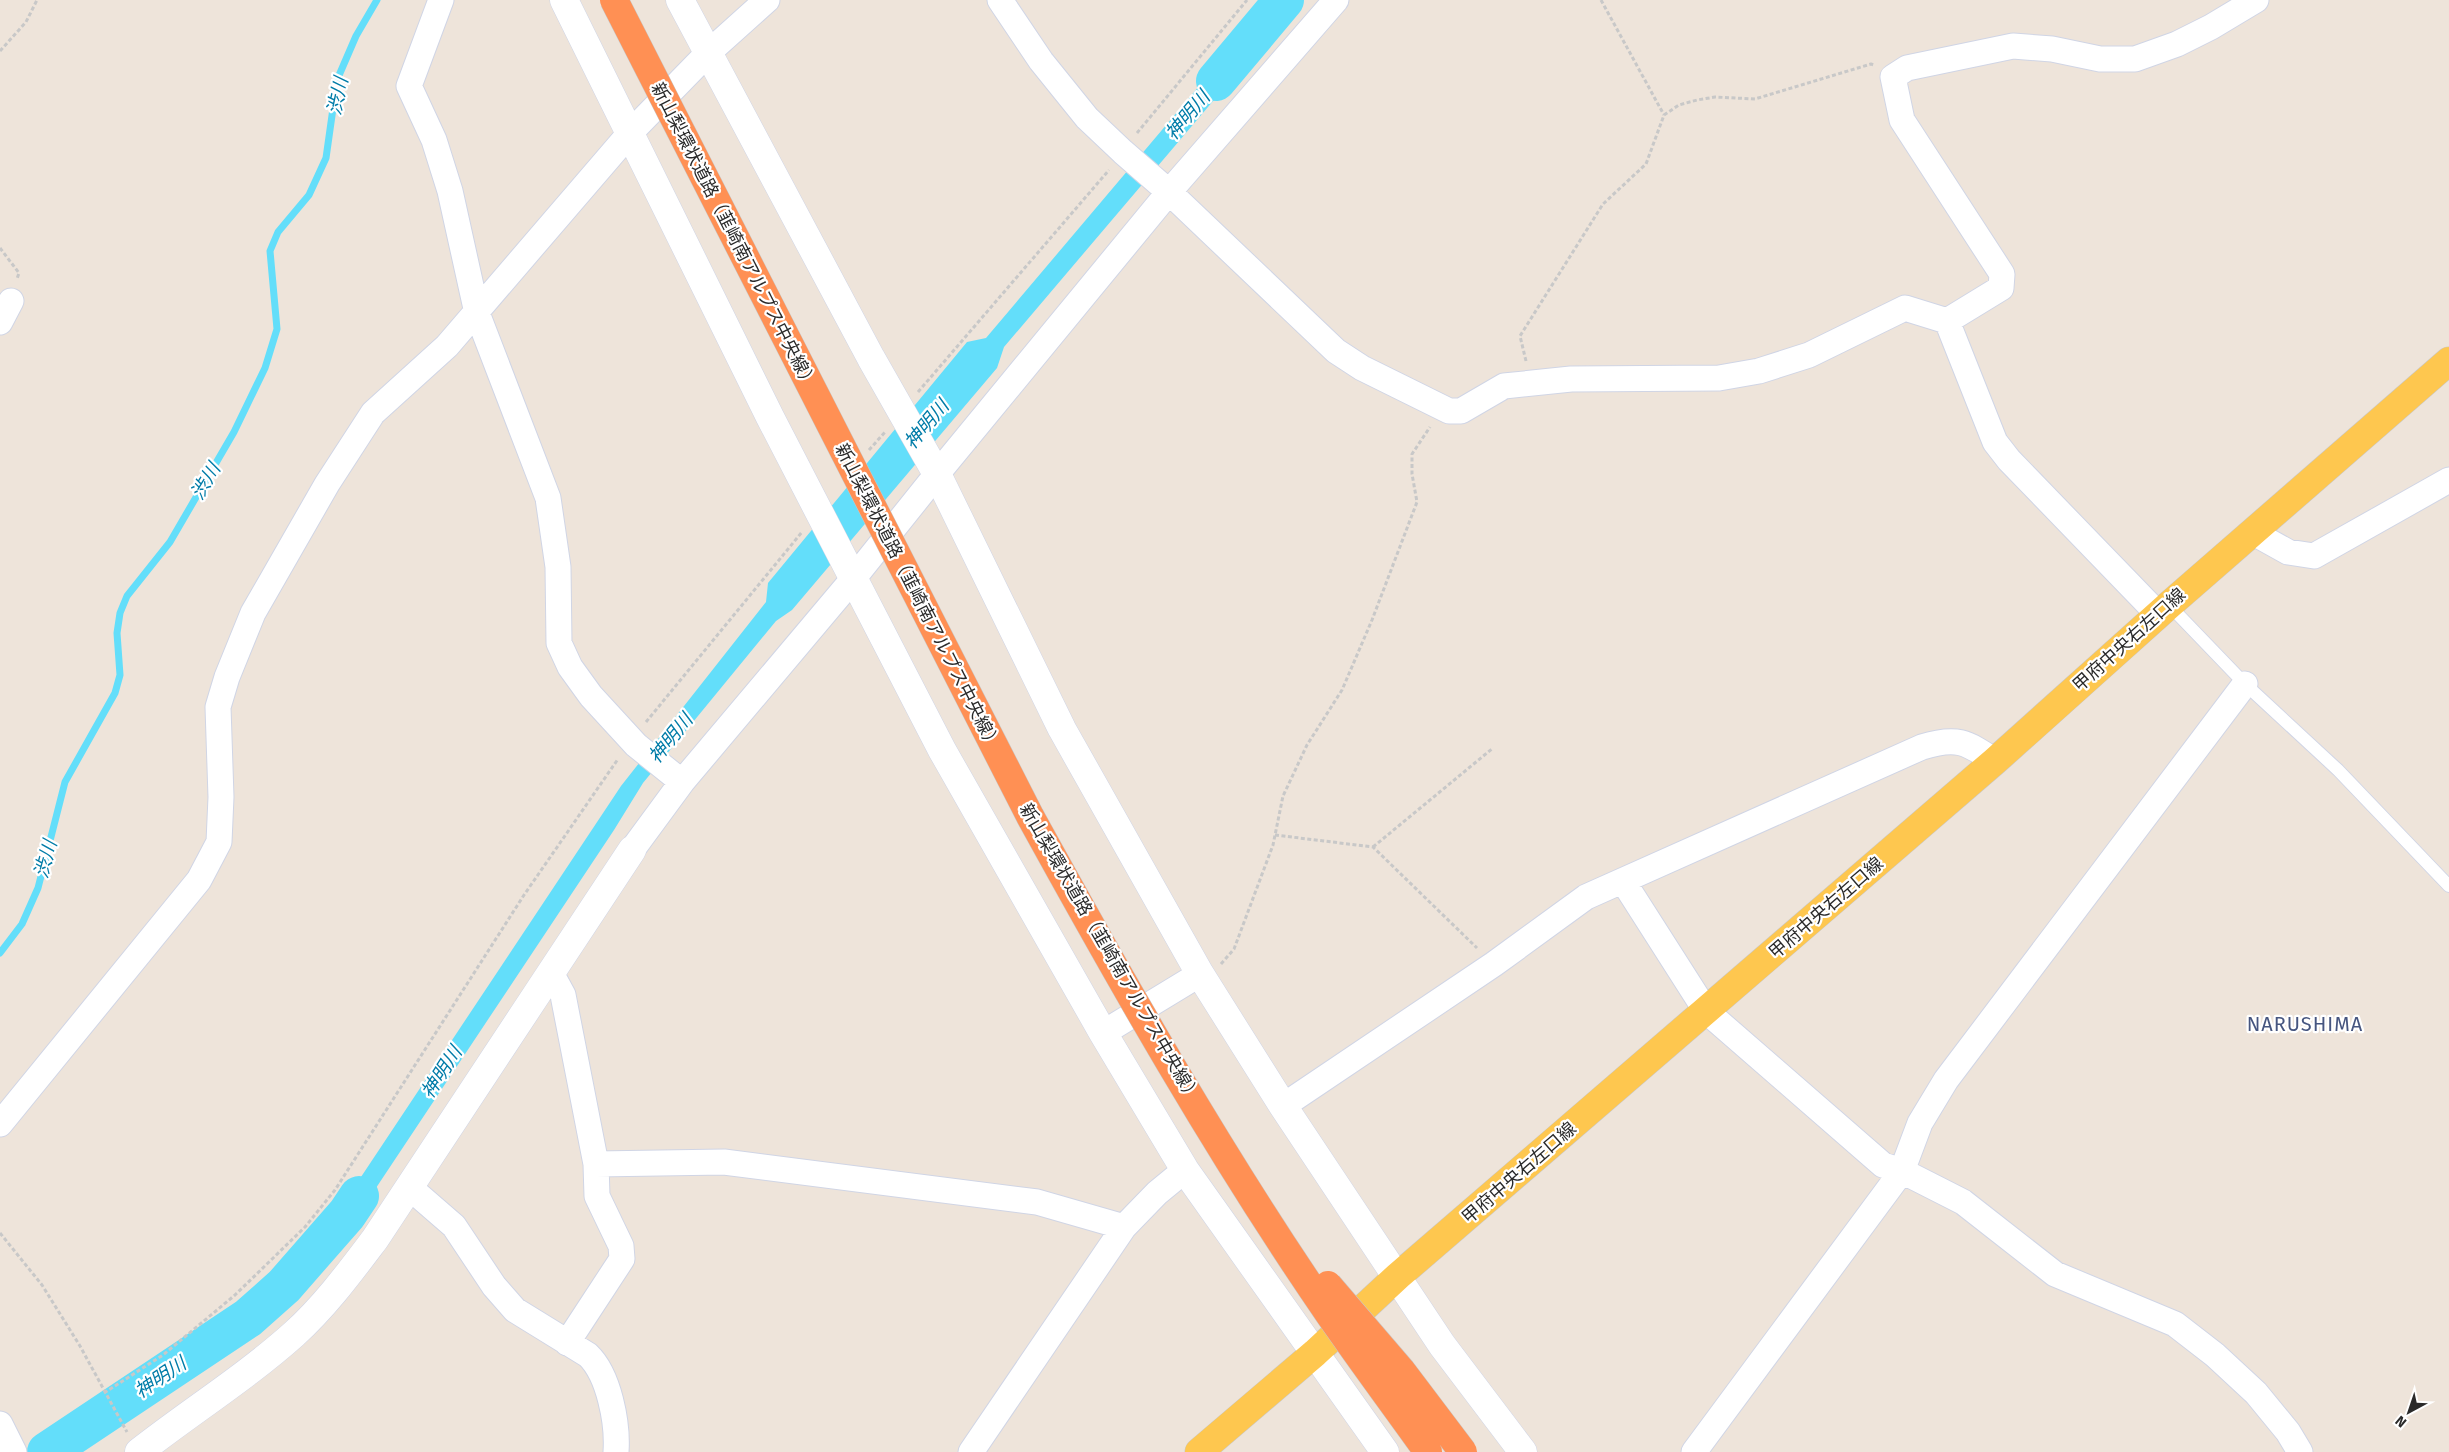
<svg xmlns="http://www.w3.org/2000/svg" width="2449" height="1452" font-family="'Fira Sans','Noto Sans JP',sans-serif">
<style>
.water{fill:#63defa}
.lines{fill:none;stroke-linecap:round;stroke-linejoin:round}
.stream{stroke:#63defa;stroke-width:7}
.river{stroke:#63defa;stroke-width:40}
.lane-casing{stroke:#d0d5e5;stroke-width:14}
.street-casing{stroke:#d0d5e5;stroke-width:27}
.secondary-casing{stroke:#d0d5e5;stroke-width:29}
.primary-casing{stroke:#c8c8c8;stroke-width:29}
.path{stroke:#c8c8c8;stroke-width:3;stroke-dasharray:4 2.5;stroke-linecap:butt}
.lane{stroke:#fff;stroke-width:12}
.street{stroke:#fff;stroke-width:25}
.secondary{stroke:#fff;stroke-width:28}
.primary{stroke:#fec74f;stroke-width:28}
.highway-bridge-casing{stroke:#c8c8c8;stroke-width:29;stroke-linecap:butt}
.highway-bridge{stroke:#ff9054;stroke-width:28}
.labels{text-anchor:middle;stroke-width:4.5;stroke-linejoin:round;paint-order:stroke}
.street-label{font-size:18px;fill:#2a2a2a;stroke:#fff}
.water-label{font-size:19px;font-style:italic;fill:#007ca8;stroke:#fff}
.quarter-label{font-size:20px;letter-spacing:1px;fill:#46557f;stroke:#fff}
</style>
<rect width="100%" height="100%" fill="#eee4da"/>
<path class="water" d="M1244 33 1259 47 1004 347 997 368 792 610 776 621 643 783 614 830 364 1206 334 1246 318 1233 357 1183 621 786 766 602 768 583 967 342 986 338Z"/>
<g class="lines">
<path class="stream" d="M0 953 22 924 38 888 65 782 115 693 120 675 117 633 120 613 127 596 170 542 234 432 265 368 277 329 270 251 278 232 309 195 326 158 337 80 356 36 377 0"/>
<path class="river" d="M1216 81 1284 0
M47 1452 248 1318 284 1286 347 1214 359 1196"/>
<defs>
<path id="lane" d="M2169 605 2245 684 2338 770 2449 886"/>
<path id="street" d="M441 0 409 86 434 140 450 191 477 313 548 498 558 567 559 643 570 667 591 696 636 745 682 782
M1000 0 1041 61 1087 118 1123 152 1169 192 1336 351 1362 368 1449 411H1461L1504 386 1571 379 1719 378 1759 371 1809 355 1905 308 1947 321 1995 442 2009 460 2158 614
M1947 321 2001 288 2002 274 1902 120 1893 77 1907 68 2013 46 2052 49 2100 59H2135L2177 44 2211 27 2256 0
M0 322 11 301
M2252 532 2288 552 2314 556 2449 480
M632 850 682 782 853 579 937 474 1169 192 1336 0
M1623 881 1706 1011 1883 1165 1902 1171 1963 1202 2055 1274 2175 1324 2215 1355 2256 1393 2288 1432 2300 1452
M551 973 563 995 596 1164 597 1196 621 1246 622 1259 567 1343
M1103 1033 1200 974
M1283 1106 1494 964 1586 897 1922 747C1957 736 1966 742 1995 761
M0 1124 199 880 219 842 221 797 218 707 227 677 253 613 327 484 373 413 447 346 630 133 708 53 767 0
M596 1164 724 1162 1037 1202 1124 1227
M409 1187 454 1226 494 1286 515 1310 588 1355C609 1375 618 1423 616 1452
M0 1424 14 1452
M971 1452 1124 1227 1157 1193 1185 1170
M1694 1452 1902 1171 1920 1123 1946 1080 2245 684"/>
<path id="secondary" d="M564 0 770 417 942 750 1103 1033 1185 1170 1385 1452
M680 0 871 358 937 474 1062 729 1200 974 1283 1106 1442 1345 1523 1452
M139 1452C190 1412 246 1377 294 1334 325 1306 350 1272 375 1239L632 850"/>
<path id="primary" d="M1199 1452 1315 1353 1398 1276 1995 761 2169 605 2449 361"/>
</defs>
<use href="#lane" class="lane-casing"/>
<use href="#street" class="street-casing"/>
<use href="#secondary" class="secondary-casing"/>
<use href="#primary" class="primary-casing"/>
<path class="path" d="M1601 0 1664 115
M0 51 26 22 37 0
M1137 133 1247 0
M0 248 19 273 17 279
M1526 361 1520 336 1603 204 1646 164 1664 115 1679 105 1697 100 1715 97 1755 99 1871 64 1874 65
M918 392 1109 170
M869 450 885 432
M646 722 802 532
M1275 835 1373 847 1477 948
M1373 847 1493 748
M1221 964 1234 949 1273 845 1283 796 1307 745 1342 690 1372 620 1417 502 1412 474V454L1430 427
M0 1233 42 1285 80 1346 127 1432
M104 1393 163 1355 235 1295 305 1227 335 1190 524 895 618 759"/>
<use href="#lane" class="lane"/>
<use href="#street" class="street"/>
<use href="#secondary" class="secondary"/>
<use href="#primary" class="primary"/>
<defs>
<path id="highway-bridge" d="M614 0 1030 816C1123 985 1219 1154 1329 1314 1361 1360 1395 1406 1428 1452
M1328 1285 1401 1370 1463 1452"/>
</defs>
<use href="#highway-bridge" class="highway-bridge-casing"/>
<use href="#highway-bridge" class="highway-bridge"/>
</g>
<g class="labels">
<g class="street-label">
<text transform="translate(734 236) rotate(63)" y="6">新山梨環状道路（韮崎南アルプス中央線）</text>
<text transform="translate(918 597) rotate(63)" y="6">新山梨環状道路（韮崎南アルプス中央線）</text>
<text transform="translate(2129 640) rotate(-42)" y="6">甲府中央右左口線</text>
<text transform="translate(1826 908) rotate(-41)" y="6">甲府中央右左口線</text>
<text transform="translate(1110 953) rotate(60)" y="6">新山梨環状道路（韮崎南アルプス中央線）</text>
<text transform="translate(1519 1173) rotate(-41)" y="6">甲府中央右左口線</text>
</g>
<g class="water-label">
<text transform="translate(337 96) rotate(-78)" y="7">渋川</text>
<text transform="translate(1187 115) rotate(-50)" y="7">神明川</text>
<text transform="translate(926 424) rotate(-50)" y="7">神明川</text>
<text transform="translate(205 481) rotate(-59)" y="7">渋川</text>
<text transform="translate(670 738) rotate(-51)" y="7">神明川</text>
<text transform="translate(45 859) rotate(-75)" y="7">渋川</text>
<text transform="translate(441 1072) rotate(-57)" y="7">神明川</text>
<text transform="translate(160 1377) rotate(-34)" y="7">神明川</text>
</g>
<g class="quarter-label">
<text x="2305" y="1031">NARUSHIMA</text>
</g>
</g>
<g transform="translate(2409 1412) rotate(220)" stroke="#ffffff" stroke-width="4" paint-order="stroke">
<path d="M0-4L9 19L0 12L-9 19Z" fill="#2a2a2a"/>
<text y="-8" font-size="14" font-weight="bold" text-anchor="middle" fill="#2a2a2a">N</text>
</g>
</svg>
